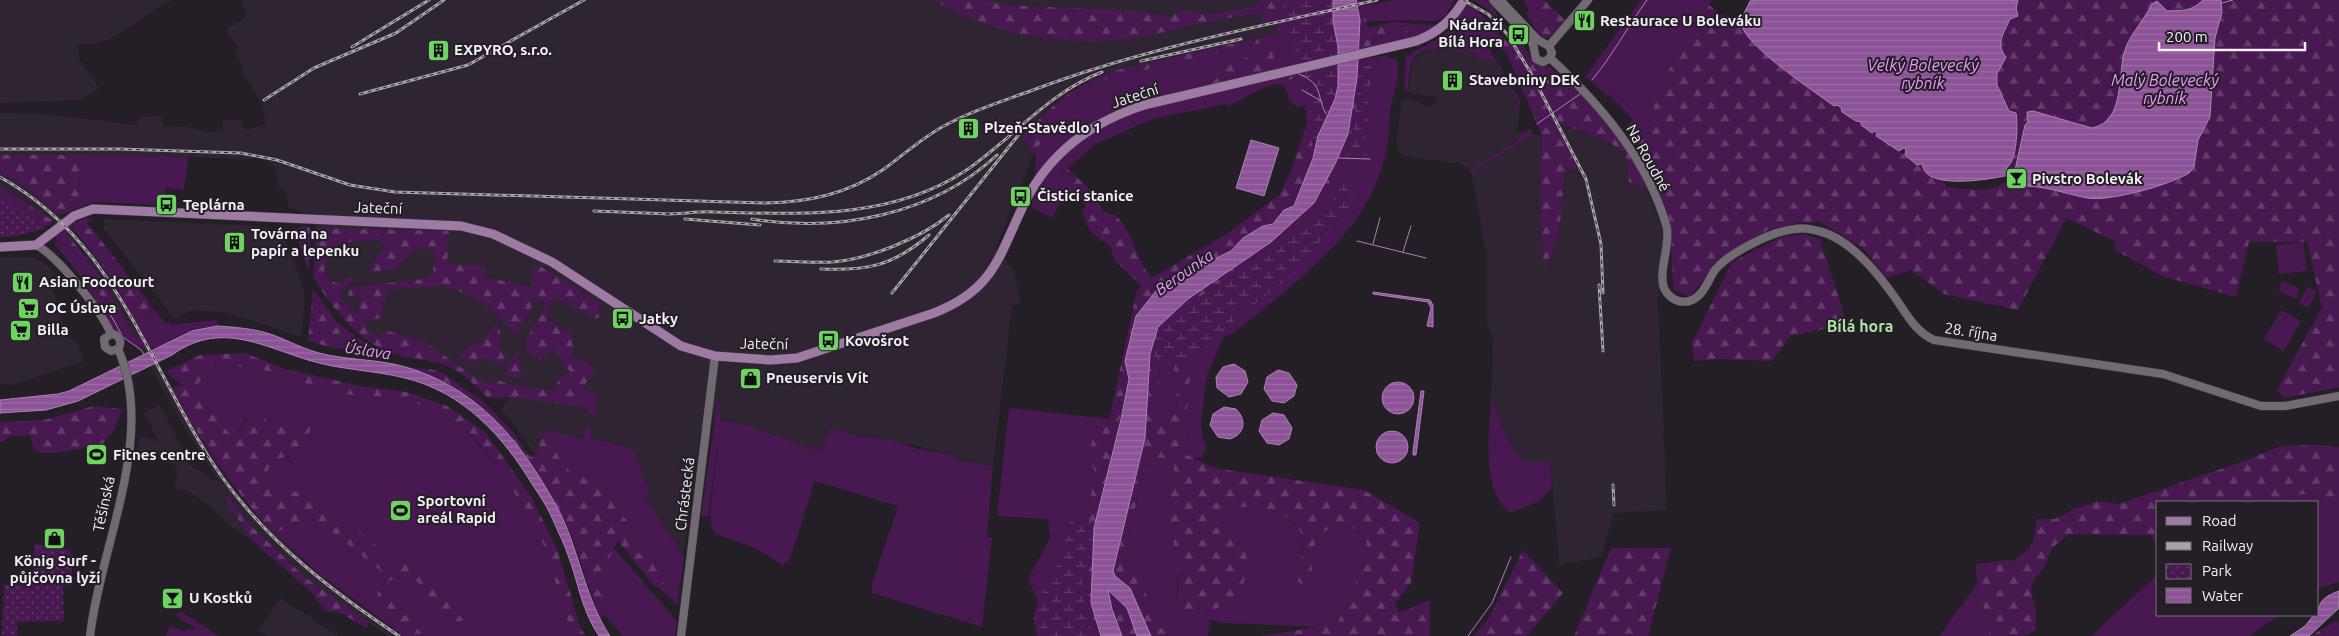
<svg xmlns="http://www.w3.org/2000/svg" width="2339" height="636" font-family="Ubuntu,sans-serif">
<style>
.built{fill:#2f2431}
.green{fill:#481951}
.forest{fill:url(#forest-firs);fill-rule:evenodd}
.wetland{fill:url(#wetland-marsh)}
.park{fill:url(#park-dots)}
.water{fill:url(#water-rules);stroke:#ab82b3}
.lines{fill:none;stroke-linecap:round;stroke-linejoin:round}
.stream{stroke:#ab82b3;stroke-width:1}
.secondary-casing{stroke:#413b42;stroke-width:9}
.primary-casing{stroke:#413b42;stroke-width:10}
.secondary{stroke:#726a73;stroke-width:8}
.primary{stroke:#9d7ba3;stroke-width:9}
.rail-casing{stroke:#a7a2a8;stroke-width:3}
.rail{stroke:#241e26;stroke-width:1;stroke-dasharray:4;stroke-linecap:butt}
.labels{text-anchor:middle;stroke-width:4;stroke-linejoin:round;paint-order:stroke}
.poi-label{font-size:15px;font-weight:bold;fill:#f4eff5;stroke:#241e26;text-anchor:start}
.street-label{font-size:15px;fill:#f4eff5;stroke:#241e26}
.water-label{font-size:16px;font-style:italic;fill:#eb9dfa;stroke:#241e26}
.neighbourhood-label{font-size:16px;font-weight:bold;fill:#ade2a4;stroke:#241e26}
</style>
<defs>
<pattern id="forest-firs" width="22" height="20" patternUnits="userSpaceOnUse" patternTransform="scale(1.25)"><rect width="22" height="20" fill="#481951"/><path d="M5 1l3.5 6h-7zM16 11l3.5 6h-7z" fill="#633b6b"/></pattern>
<pattern id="wetland-marsh" width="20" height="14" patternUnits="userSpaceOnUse" patternTransform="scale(1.25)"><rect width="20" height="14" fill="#481951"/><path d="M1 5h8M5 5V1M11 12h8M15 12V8" fill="none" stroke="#633b6b"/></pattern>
<pattern id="park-dots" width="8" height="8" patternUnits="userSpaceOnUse" patternTransform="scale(1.25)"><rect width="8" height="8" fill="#481951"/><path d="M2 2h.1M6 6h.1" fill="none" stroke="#633b6b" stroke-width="1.8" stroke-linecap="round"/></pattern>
<pattern id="water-rules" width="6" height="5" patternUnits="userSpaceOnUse" patternTransform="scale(1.25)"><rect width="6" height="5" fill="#8c5397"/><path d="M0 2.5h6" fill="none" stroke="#9d6ca6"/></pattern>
</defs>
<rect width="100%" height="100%" fill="#241e26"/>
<path class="built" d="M0 0H173L158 7 132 26 110 39 94 44H77L79 59 99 88 81 100 0 103Z
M242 0H1259L1256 7 1257 13H1261L1262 22 1276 21 1278 33 1113 71 1096 77 1075 88 1053 104 1024 136 1033 154 996 248 1014 271 1021 303 1012 306 993 466 959 460 950 454 892 440 857 436 830 428 821 452 752 427 703 417 683 558 647 500 649 489 637 460 628 447 590 438 585 427 583 439 535 454 513 423 501 411 509 397 488 398 464 376 448 366 387 352 340 314 313 277 317 214 307 213 289 207 284 189 279 188 275 168 269 161 255 158 248 160 191 157 0 155V113L45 114 137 125 139 117 162 116 163 126 187 127 209 132 222 130V120H241L242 127 247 130 266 124 262 104 240 69 243 66 234 52 239 49 226 30 243 19 247 13 240 1Z
M1455 49 1477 53 1476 59 1495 61 1520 107 1517 132 1542 136 1540 202 1559 235 1565 169H1576L1559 123 1611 143 1626 156 1629 182 1647 189 1665 235 1660 266 1658 300 1667 510 1614 513 1601 557 1559 565 1551 463H1524L1510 443 1491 400 1493 337 1487 325V257L1471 172 1460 162 1452 163 1405 156 1400 153 1396 144 1401 101 1409 98 1429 107 1436 103 1437 97 1411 93 1408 90 1414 59 1429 50Z
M0 172 33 192 56 211 108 272 204 444 232 486 253 511 308 565 354 601 404 636H387L306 578 250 525 229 497 226 501 251 539 234 529 212 508 187 490H175L177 467 172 463 136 453 140 436 159 441 144 413 160 405 190 465 213 480H218L183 425 98 273 79 247 52 220 0 186Z
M104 219 259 226 280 232 284 235 305 292 301 337 229 313 191 310 186 314 184 312 175 319 104 229Z
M0 257H34L50 268 55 274 49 278 68 338 76 341 84 361 12 385 0 384Z
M280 598 331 631 339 636H267L259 631Z"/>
<path class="green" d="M1276 0H1333V21L1318 136 1302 137 1307 124 1305 106 1296 107 1289 99 1284 85C1268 81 1244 99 1229 106L1226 104 1152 119 1094 145 1061 175 1067 188 1053 218 1031 207 1035 185 1036 153 1041 139 1051 117 1075 95 1102 80 1278 38 1276 21 1262 23 1261 13H1281Z
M1394 0H1454L1446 16 1437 21 1397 20 1366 22 1363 10 1364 6Z
M1471 0H1486L1494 7 1498 18 1526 46 1519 41H1516L1513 35 1484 6Z
M1523 0H1532L1540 9 1533 26 1527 16 1528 8Z
M1641 0H1712L1667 73 1639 146 1625 127 1633 120 1609 94 1607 96 1589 79 1584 78Z
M1467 4 1476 9 1498 34 1492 38 1487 36V45L1520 101V107L1495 61 1476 59 1477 53C1461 50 1420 42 1412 61 1409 70 1409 81 1408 89L1411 93 1406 90C1402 81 1406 67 1406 57L1445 34Z
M1393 22 1427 25 1442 24 1415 38 1365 49 1372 45 1377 36 1399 33V26H1372Z
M1384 56 1397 60C1402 77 1392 95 1390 112 1389 126 1389 140 1386 153 1368 235 1292 285 1231 335H1227L1224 337 1207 375 1201 422 1203 440 1207 447 1202 457 1193 458 1183 453 1177 386 1176 411 1165 425 1156 418 1162 334 1179 314 1261 255 1308 216 1325 192 1351 136 1364 58Z
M1528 130H1532V135L1470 173 1469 171 1512 144Z
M80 155 188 157 184 190 166 188 165 205 94 202 79 207Z
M93 218 92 222 91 220 87 223 93 230 79 226 77 222 60 241 107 304 124 334 131 330 136 338 142 334 137 325 151 316V305L166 324 169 321 171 325 217 320V326L192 331 155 349 150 346 140 349 126 340 121 341 82 278 55 244 56 236C68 225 77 219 93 218Z
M2303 242 2307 271 2279 274 2276 245Z
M2283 281 2300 289 2296 299 2278 291Z
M2308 286 2317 292 2308 308 2299 303Z
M2281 310 2301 321 2284 351 2264 339Z
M214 363 267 371 340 394 395 398 411 401 433 409 465 429 500 469 536 528 549 557 562 608 574 636H404L322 576 273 532 285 529 267 487 266 476 271 461 290 457 310 420 300 431 278 425 272 426 260 415 245 420 236 434 229 433 193 390Z
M583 389 598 394 595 406 599 408 595 416 588 414V409L572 406Z
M1491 400 1510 443 1524 462H1551L1552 488 1538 502 1510 513C1481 490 1489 433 1491 400Z
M717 404 720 405V420L752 427 821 452 830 428 857 436 892 440 917 449 950 454 959 460 993 466 987 537 992 538 982 627 872 593V585L898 506 815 481 789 561 783 565 755 548 716 534 711 525 710 514 719 431 708 517 701 516Z
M1009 408 1109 419 1108 425 1089 455 1095 473 1087 517 1085 584 1098 636H1053L1028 579 1050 538 1048 519 997 516Z
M585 427 592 429 590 438 628 447 634 452 649 489 647 500 684 558 677 605 670 598 652 555 638 553 631 526 591 474 575 478 558 456 545 430 583 439Z
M1161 457 1175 463 1166 511 1173 538 1178 572 1177 601 1240 540 1222 528 1223 514 1228 508C1252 505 1293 508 1301 536 1304 545 1299 571 1298 582L1311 576 1316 535C1337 526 1354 519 1367 542L1354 590 1337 624 1322 627 1223 623 1210 620 1208 636H1169C1149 617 1146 600 1143 573L1123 558 1146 464Z
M2302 494 2327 499 2339 506V582L2318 589V502H2283Z
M614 548 677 621 675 636H623L604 614V568Z
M2158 574V615H2279L2249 636H2091Z
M1977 584 1990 630 1988 636H1939Z
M180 611 218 635 217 636H165L171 625 184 632 187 628 193 631 195 628 176 616Z"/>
<path class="forest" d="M934 0H979L1006 5 1136 11 1168 17 1183 10 1213 14 1256 7 1259 0H1276L1281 13C1237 12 1193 26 1150 35 1079 49 997 38 934 0Z
M1356 0H1366L1363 10 1368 27 1399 26 1408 32 1377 36 1374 39 1372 45 1365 48 1351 136 1325 192 1308 216 1261 255 1179 314 1162 334 1156 417 1165 425 1176 411 1177 386 1172 378 1177 357H1192L1183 453 1214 468 1364 490 1420 523 1411 583 1395 604 1399 613 1430 600V636H1260L1337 624 1354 590 1367 542C1354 519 1337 526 1316 535L1311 576 1306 586 1298 582C1299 571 1304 545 1302 536 1293 508 1252 505 1228 508L1223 514 1222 527C1228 531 1237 535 1241 541 1249 551 1248 576 1242 586 1235 598 1207 618 1194 616 1186 615 1183 611 1178 606V572L1173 538 1166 511 1175 463 1161 457 1146 464 1123 557 1143 573C1146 600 1149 617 1169 636H1151L1130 588 1114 576 1113 571 1145 438 1150 354 1158 327 1188 299 1271 242 1314 203 1335 164 1348 134 1360 20Z
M1532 0H1544L1565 20 1549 38 1542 37 1533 26 1540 9Z
M2018 0H2203C2190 12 2184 10 2167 11L2157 1 2152 4C2143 21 2132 38 2124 55 2115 78 2126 121 2092 128L2033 111 2028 112V122L2025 125 2015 170 2019 173V181C2043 183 2065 194 2088 198 2114 203 2174 184 2194 167L2198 140 2210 117 2215 38 2222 12 2221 0H2339V387L2284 398 2277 390 2322 307 2307 242H2249L2236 297 2162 276 2115 250V241L2066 218 2018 310 1944 294 1911 270 1887 278 1862 247 1820 222 1796 223 1768 230 1721 258 1689 297 1673 289 1671 233 1639 156V146L1667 73 1709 5 1731 23 1742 27C1751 46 1775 62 1792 75 1829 103 1867 128 1905 155 1918 164 1928 174 1943 180L1946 186C1962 190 2008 196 2009 171L2006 169C2016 153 2019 134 2016 113L2009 111C2001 93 1991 83 2003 64L2000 42 2010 19 2018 14 2016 8Z
M1278 33V38L1273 40 1102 80 1075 95 1051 117 1036 153 1033 154 1023 136C1053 104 1071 87 1113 71Z
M1498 34 1509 43 1519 40C1527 47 1527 56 1534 62 1538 66 1542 64 1548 66 1551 67 1554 71 1557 73 1595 103 1629 143 1647 189L1629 182 1626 156 1611 143 1559 123 1577 169H1565L1559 235 1544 269 1540 202 1542 136 1508 56 1492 38Z
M1273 51 1275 70 1209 86 1234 61Z
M1318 136C1315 147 1300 200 1293 206 1286 213 1279 215 1273 224L1263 226 1243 238 1231 251 1213 259 1189 279 1156 291 1125 361 1129 379 1094 528 1091 603 1101 636H1098L1085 584 1087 517 1095 473 1089 455 1096 423 1108 425 1137 290 1142 286 1114 260 1110 245C1091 235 1088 231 1082 210L1086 206 1076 194 1072 197 1061 176 1068 169 1089 189 1104 212 1116 215 1127 230 1144 268 1152 278 1228 233 1280 194 1293 166 1302 137Z
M0 155H80L79 207 65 214H57L33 192 0 172Z
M0 186 52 220 51 224 44 227 0 197Z
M77 222 79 226 93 230 151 305 149 323H141L137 325 108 272 73 229 74 224Z
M299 227H310L309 271 295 232Z
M318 228 449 231 447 264 484 266V277L531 287 535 266 538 265 599 302 600 317 596 319 555 297 546 320 574 335 572 339 574 358 591 364 594 370 572 406C544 400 517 397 488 398 476 387 464 373 449 366 431 358 408 360 389 352 356 339 331 306 313 277ZM366 240H380L384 246 371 267 370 272 394 269 409 255 422 248 431 250 435 257 432 275 423 279 352 287 348 293 349 296 358 295 361 299 358 305 361 311 356 312 344 302 341 290 350 284 354 279 349 276 341 284 330 281 324 271C329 242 339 243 366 240ZM443 286C478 296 490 308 515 333L529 314 535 297 547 303 527 338 526 350 540 360 554 349 570 372 558 381 555 389C536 391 516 387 498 380L490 384 479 380 425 342 385 330 379 337C371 333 365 330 365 321L381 318 388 289Z
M1803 234 1820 239 1847 324 1790 336 1772 361 1718 359 1694 361 1692 343 1732 262 1781 237Z
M68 235 98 273 131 330 124 334 107 304 60 241 62 236Z
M313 289 337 322 377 352 328 347 308 340Z
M496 324 500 330 499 347 506 361 503 366 483 358 471 364 459 356 469 345 481 343Z
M518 351 522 376 519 379 506 375 505 369Z
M245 353 285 369 360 386 407 392 447 406 486 433 532 498 557 549 581 629 586 636H574L562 608 549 557 536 528 500 469 478 442 465 429 438 412 411 401 395 398 340 394 267 371 214 363 193 390 229 433 236 434C244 425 246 415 260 415L272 426 278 425 284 420 292 421 300 430 310 420 314 421C301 450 304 453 271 461L266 476 267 487 285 493 305 490C318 529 365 521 379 551L377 557 390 567C400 564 410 562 420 567 431 573 454 608 463 620L451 625 423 591 418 582 413 581 407 572 388 582 398 616 407 615 423 636H404L377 614 379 600 377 597 382 573 379 569 325 526 296 527 273 532C232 489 201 441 172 388L183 385 169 375 167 371 200 355Z
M401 366 435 370 446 375 485 403 513 432 530 457 536 454 545 430 558 456 575 478 591 474 631 526 638 553 652 555 670 598 652 583 618 541 604 568V614L600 619C590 593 583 565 573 540 549 483 503 411 447 383 433 375 416 371 401 366Z
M94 406 122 409 114 430 102 445C89 447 50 456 39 452 32 450 32 441 30 435L10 436 4 441 0 442V422L44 420Z
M2316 445 2339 447V506L2327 499 2302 494 2283 502H2158V540L2155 543 2150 535 2069 534 2052 548 2046 564 2033 582 2031 593 2036 609V630L2024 636H1988L1990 630 1977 584 1976 564 2007 560 2013 561C2035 546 2033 544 2037 519H2055L2072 510 2098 501 2119 504 2244 461 2281 446Z
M228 496 250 525 306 578 369 622 366 628 341 613 325 611 311 592 251 539 226 501Z
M1611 548H1671L1648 636H1574Z
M1523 550 1563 593 1527 636H1473L1489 618Z
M1107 590 1127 608 1137 636H1122Z
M2335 621 2339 622V636H2311Z"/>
<path class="wetland" d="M1282 0H1331L1338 47V86L1335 99 1318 136 1313 158 1309 102Z
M1367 64 1375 70 1368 93V128L1365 134 1368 142 1364 146 1367 155 1364 158 1349 157 1344 152 1351 143 1353 135 1359 73 1362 67Z
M1339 180 1347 181 1353 187 1352 208 1346 219 1330 231 1315 247 1307 264 1252 306 1238 310C1235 317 1233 325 1228 331 1212 357 1177 370 1150 354L1158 327 1166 323 1191 301 1228 282 1292 237 1319 209 1329 207 1333 202 1331 187Z
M1082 516C1110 527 1085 560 1082 578 1080 594 1088 613 1091 628L1086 636H1037C1036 630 1033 622 1034 617 1037 594 1056 573 1063 552 1069 536 1058 535 1074 517Z"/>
<path class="park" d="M0 197 44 227 43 229 17 236 0 237Z
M34 544 68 549 72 556V586H63L64 621 17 622V636H2L4 585 34 584Z"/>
<path class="water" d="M1333 0H1356L1360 20 1357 78 1348 134 1335 164 1314 203 1271 242 1188 299 1158 327 1150 354 1145 438 1113 571 1115 576 1130 588 1151 636H1137L1127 608 1108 590 1112 609 1122 636H1101L1091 603 1094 528 1121 419 1129 379 1125 361 1136 316 1156 291 1189 279 1204 264 1231 251 1243 238 1263 226 1273 224 1284 210 1294 206 1313 158 1318 136 1335 99 1338 86V47L1333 21Z
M1756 0H2018L2016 8 2018 16 2010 19C2004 33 1995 44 2006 57L1997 74V85L2009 111 2016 113C2018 123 2017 155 2010 164 2009 166 2007 167 2006 169L2009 170V175C1992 179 1935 189 1924 170 1923 168 1923 166 1921 164L1917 165 1905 155 1906 149 1904 148 1899 151 1876 136 1877 133 1874 131 1872 133 1861 125V122L1856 121 1842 112 1841 108 1837 105 1834 106 1827 101C1809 88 1747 46 1742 26 1740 17 1747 9 1750 1Z
M2203 0H2221L2222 12 2215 38 2210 117 2198 140 2194 167 2189 173C2170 185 2109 202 2087 198 2062 193 2044 185 2018 186L2019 173 2015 170 2025 125 2028 122 2027 112 2033 111 2092 128C2127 121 2116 72 2126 47 2131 34 2145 18 2152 4L2157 1 2167 11C2184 10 2190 12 2203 0Z
M1251 140 1279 148 1264 196 1236 188Z
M1373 292 1430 300 1433 305V327L1427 326 1431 308 1428 302 1373 294Z
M217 326C236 327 256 329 273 335 289 341 304 349 319 353 346 360 375 359 402 366 478 387 520 440 557 507 579 548 584 597 610 636H599C581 609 579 584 568 555 564 543 558 532 553 520 548 508 540 496 532 484 503 436 463 392 405 378 373 370 340 370 308 360 260 345 219 321 172 355L78 401 46 410 0 413V400L58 394 69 391 192 331Z
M1234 364 1245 371 1248 382 1241 394 1229 397 1217 388 1216 377 1223 367Z
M1278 370 1289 373 1297 385 1294 396 1284 403 1272 401 1264 389 1267 377Z
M1382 398a16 16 0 1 1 32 0a16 16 0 1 1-32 0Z
M1421 391H1424L1416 455H1413V451Z
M1224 407 1236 409C1247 420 1245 434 1230 439L1218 437 1210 425 1213 414Z
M1273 413 1284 415 1292 428 1289 439 1279 445 1267 443 1259 431 1262 420Z
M1376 447a16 16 0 1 1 32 0a16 16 0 1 1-32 0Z
M2339 591V608L2309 636H2290L2305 626 2314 615H2318C2318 600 2326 596 2339 591Z"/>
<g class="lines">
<path class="stream" d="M2222 3 2233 0
M1299 74C1324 84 1316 96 1326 114
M1290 79 1292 77
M1592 80C1613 55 1628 26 1647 0
M1302 90 1321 101
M1537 124 1580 94
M1338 158 1370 159
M1357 241 1426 258
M1373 244 1380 218
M1403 252 1411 226
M110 314 123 337 141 350 144 354
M1468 636 1492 603 1511 557"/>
<defs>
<path id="secondary" d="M1493 0 1530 39 1533 44 1536 59 1543 62 1549 59 1552 53 1549 46 1538 40 1500 0
M1549 46 1588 0
M1550 58C1601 105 1648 160 1667 228 1670 247 1658 272 1664 288 1669 299 1681 305 1692 300 1704 295 1708 280 1715 270 1729 253 1772 231 1795 229 1806 227 1817 230 1828 234 1856 246 1879 275 1896 299 1907 315 1916 332 1934 340L2163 374 2261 406H2285L2339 396
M36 245C57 255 102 312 111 334
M111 334 104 339 105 347 111 351 118 349
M111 334C119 334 123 342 118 349
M90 636C100 547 157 435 118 349
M681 636 715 356"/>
<path id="primary" d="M0 247 36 245 74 216 93 209 461 226 493 234 552 262 681 346 715 356 770 360 797 358 934 313C996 289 999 254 1026 200 1052 150 1095 120 1148 104L1416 41C1438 33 1452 20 1464 0"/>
</defs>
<use href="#secondary" class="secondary-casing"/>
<use href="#primary" class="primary-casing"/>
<use href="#secondary" class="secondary"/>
<use href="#primary" class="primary"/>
<defs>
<path id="rail" d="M1463 0 1488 14 1508 35 1532 75 1586 179 1601 244 1603 293
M352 47 429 0
M1141 61 1241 39
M360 94 468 65 584 0
M264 100 314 68 396 33 444 0
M0 149H119L241 153 277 160 350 185 395 192 766 203C809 202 848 194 884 169 903 155 921 139 942 127 971 111 1003 101 1033 90 1144 48 1262 26 1377 0
M0 177C119 242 149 372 222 477 269 543 333 592 399 636
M594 211 671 214
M665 214C682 214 698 211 715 212 799 214 891 220 965 171 1011 140 1049 92 1102 72
M685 219 760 225
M752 219C837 233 933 215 997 155
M775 261C794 261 814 263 833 262 869 259 921 238 949 215
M821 269C867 271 893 266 929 235
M1599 285 1603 351
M892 293 1020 133
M1613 485 1614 505"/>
</defs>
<use href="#rail" class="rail-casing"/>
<use href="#rail" class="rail"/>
</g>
<defs>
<symbol id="restaurant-square" viewBox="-11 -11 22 22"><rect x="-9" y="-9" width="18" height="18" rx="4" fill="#6ed360" stroke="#241e26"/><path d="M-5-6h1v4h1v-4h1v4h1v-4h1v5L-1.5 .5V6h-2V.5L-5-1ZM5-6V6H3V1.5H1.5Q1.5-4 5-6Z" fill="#111"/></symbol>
<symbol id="bus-square" viewBox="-11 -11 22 22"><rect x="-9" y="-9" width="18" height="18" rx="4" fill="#6ed360" stroke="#241e26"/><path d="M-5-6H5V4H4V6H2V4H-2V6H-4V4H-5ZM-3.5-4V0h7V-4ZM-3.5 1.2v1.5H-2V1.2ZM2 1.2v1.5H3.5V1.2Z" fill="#111"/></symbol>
<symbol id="building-square" viewBox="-11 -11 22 22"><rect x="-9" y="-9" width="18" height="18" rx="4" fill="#6ed360" stroke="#241e26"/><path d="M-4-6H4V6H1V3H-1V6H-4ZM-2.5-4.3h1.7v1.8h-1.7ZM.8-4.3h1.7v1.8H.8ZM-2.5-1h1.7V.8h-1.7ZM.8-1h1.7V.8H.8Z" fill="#111"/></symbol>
<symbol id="bar-square" viewBox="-11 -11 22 22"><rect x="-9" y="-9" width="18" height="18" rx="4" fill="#6ed360" stroke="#241e26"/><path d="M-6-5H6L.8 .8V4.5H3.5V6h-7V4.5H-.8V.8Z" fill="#111"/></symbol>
<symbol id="supermarket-square" viewBox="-11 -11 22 22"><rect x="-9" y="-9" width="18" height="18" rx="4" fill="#6ed360" stroke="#241e26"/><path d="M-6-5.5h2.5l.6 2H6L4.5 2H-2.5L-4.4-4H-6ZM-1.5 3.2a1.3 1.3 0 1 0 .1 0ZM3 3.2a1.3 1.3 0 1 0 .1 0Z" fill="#111"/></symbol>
<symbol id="shop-square" viewBox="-11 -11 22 22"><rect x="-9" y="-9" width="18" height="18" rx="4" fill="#6ed360" stroke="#241e26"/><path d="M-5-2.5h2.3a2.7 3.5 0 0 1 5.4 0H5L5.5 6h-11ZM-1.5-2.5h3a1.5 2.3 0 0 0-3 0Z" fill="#111"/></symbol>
<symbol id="stadium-square" viewBox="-11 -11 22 22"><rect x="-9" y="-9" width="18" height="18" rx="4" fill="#6ed360" stroke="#241e26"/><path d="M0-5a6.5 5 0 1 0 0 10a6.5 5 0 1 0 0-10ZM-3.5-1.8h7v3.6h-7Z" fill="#111"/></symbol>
</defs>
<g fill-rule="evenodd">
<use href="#restaurant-square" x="1572" y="8" width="25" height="25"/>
<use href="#bus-square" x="1506" y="22" width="25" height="25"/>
<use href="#building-square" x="426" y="38" width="25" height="25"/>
<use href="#building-square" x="1440" y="68" width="25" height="25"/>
<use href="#building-square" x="956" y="116" width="25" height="25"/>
<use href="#bar-square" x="2004" y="166" width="25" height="25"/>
<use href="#bus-square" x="1008" y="184" width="25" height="25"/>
<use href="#bus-square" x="154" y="192" width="25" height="25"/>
<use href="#building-square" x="222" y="230" width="25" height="25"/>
<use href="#restaurant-square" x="10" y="270" width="25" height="25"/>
<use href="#supermarket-square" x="16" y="296" width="25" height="25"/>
<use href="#bus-square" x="610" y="306" width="25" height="25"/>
<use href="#supermarket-square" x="8" y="318" width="25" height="25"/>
<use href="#bus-square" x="816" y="328" width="25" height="25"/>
<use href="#shop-square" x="738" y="366" width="25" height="25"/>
<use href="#stadium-square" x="84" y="442" width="25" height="25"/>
<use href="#stadium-square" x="388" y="498" width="25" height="25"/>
<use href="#shop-square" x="42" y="526" width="25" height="25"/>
<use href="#bar-square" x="160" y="586" width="25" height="25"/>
</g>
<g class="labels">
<g class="poi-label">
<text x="1600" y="26">Restaurace U Boleváku</text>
<text x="1503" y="30" text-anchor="end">Nádraží<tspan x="1503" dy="17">Bílá Hora</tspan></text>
<text x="454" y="55">EXPYRO, s.r.o.</text>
<text x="1469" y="85">Stavebniny DEK</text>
<text x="984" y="133">Plzeň-Stavědlo 1</text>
<text x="2032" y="184">Pivstro Bolevák</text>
<text x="1037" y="201">Čisticí stanice</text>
<text x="183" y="210">Teplárna</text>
<text x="251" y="239">Továrna na<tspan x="251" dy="17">papír a lepenku</tspan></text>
<text x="39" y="287">Asian Foodcourt</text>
<text x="45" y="313">OC Úslava</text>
<text x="639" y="324">Jatky</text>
<text x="37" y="335">Billa</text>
<text x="845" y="346">Kovošrot</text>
<text x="766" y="383">Pneuservis Vít</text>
<text x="113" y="460">Fitnes centre</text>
<text x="417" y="506">Sportovní<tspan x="417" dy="17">areál Rapid</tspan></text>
<text x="55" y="566" text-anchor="middle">König Surf -<tspan x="55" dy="17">půjčovna lyží</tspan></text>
<text x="189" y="603">U Kostků</text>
</g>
<g class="street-label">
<text transform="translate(1135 96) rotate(-18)" y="5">Jateční</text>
<text transform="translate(1648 158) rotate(61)" y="5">Na Roudné</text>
<text transform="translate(378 208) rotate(2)" y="5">Jateční</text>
<text transform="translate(1971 332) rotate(9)" y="5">28. října</text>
<text transform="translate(764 344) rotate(1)" y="5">Jateční</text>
<text transform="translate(685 494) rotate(-83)" y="5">Chrástecká</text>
<text transform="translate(104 504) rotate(-78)" y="5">Těšínská</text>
</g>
<g class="water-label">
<text x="1923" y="71">Velký Bolevecký<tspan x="1923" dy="18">rybník</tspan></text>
<text x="2165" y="86">Malý Bolevecký<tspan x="2165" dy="18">rybník</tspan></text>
<text transform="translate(1184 272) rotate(-35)" y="6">Berounka</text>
<text transform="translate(368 350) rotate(9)" y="6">Úslava</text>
</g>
<g class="neighbourhood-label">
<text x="1860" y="332">Bílá hora</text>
</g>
</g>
<rect x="2156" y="501" width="162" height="115" fill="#241e26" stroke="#777279"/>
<rect x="2166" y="517" width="25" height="8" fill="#9d7ba3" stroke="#777279"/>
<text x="2202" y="526" font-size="15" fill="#f4eff5">Road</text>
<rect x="2166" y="542" width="25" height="8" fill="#a7a2a8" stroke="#777279"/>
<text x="2202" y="551" font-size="15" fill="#f4eff5">Railway</text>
<rect x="2166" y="564" width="25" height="15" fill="url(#park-dots)" stroke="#777279"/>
<text x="2202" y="576" font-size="15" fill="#f4eff5">Park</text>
<rect x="2166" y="588" width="25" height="15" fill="url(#water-rules)" stroke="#777279"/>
<text x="2202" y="601" font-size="15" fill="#f4eff5">Water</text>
<path d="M2159 42v8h146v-8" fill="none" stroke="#f4eff5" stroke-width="2.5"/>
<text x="2166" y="42" font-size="15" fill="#f4eff5" stroke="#241e26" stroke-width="4" paint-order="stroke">200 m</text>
</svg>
